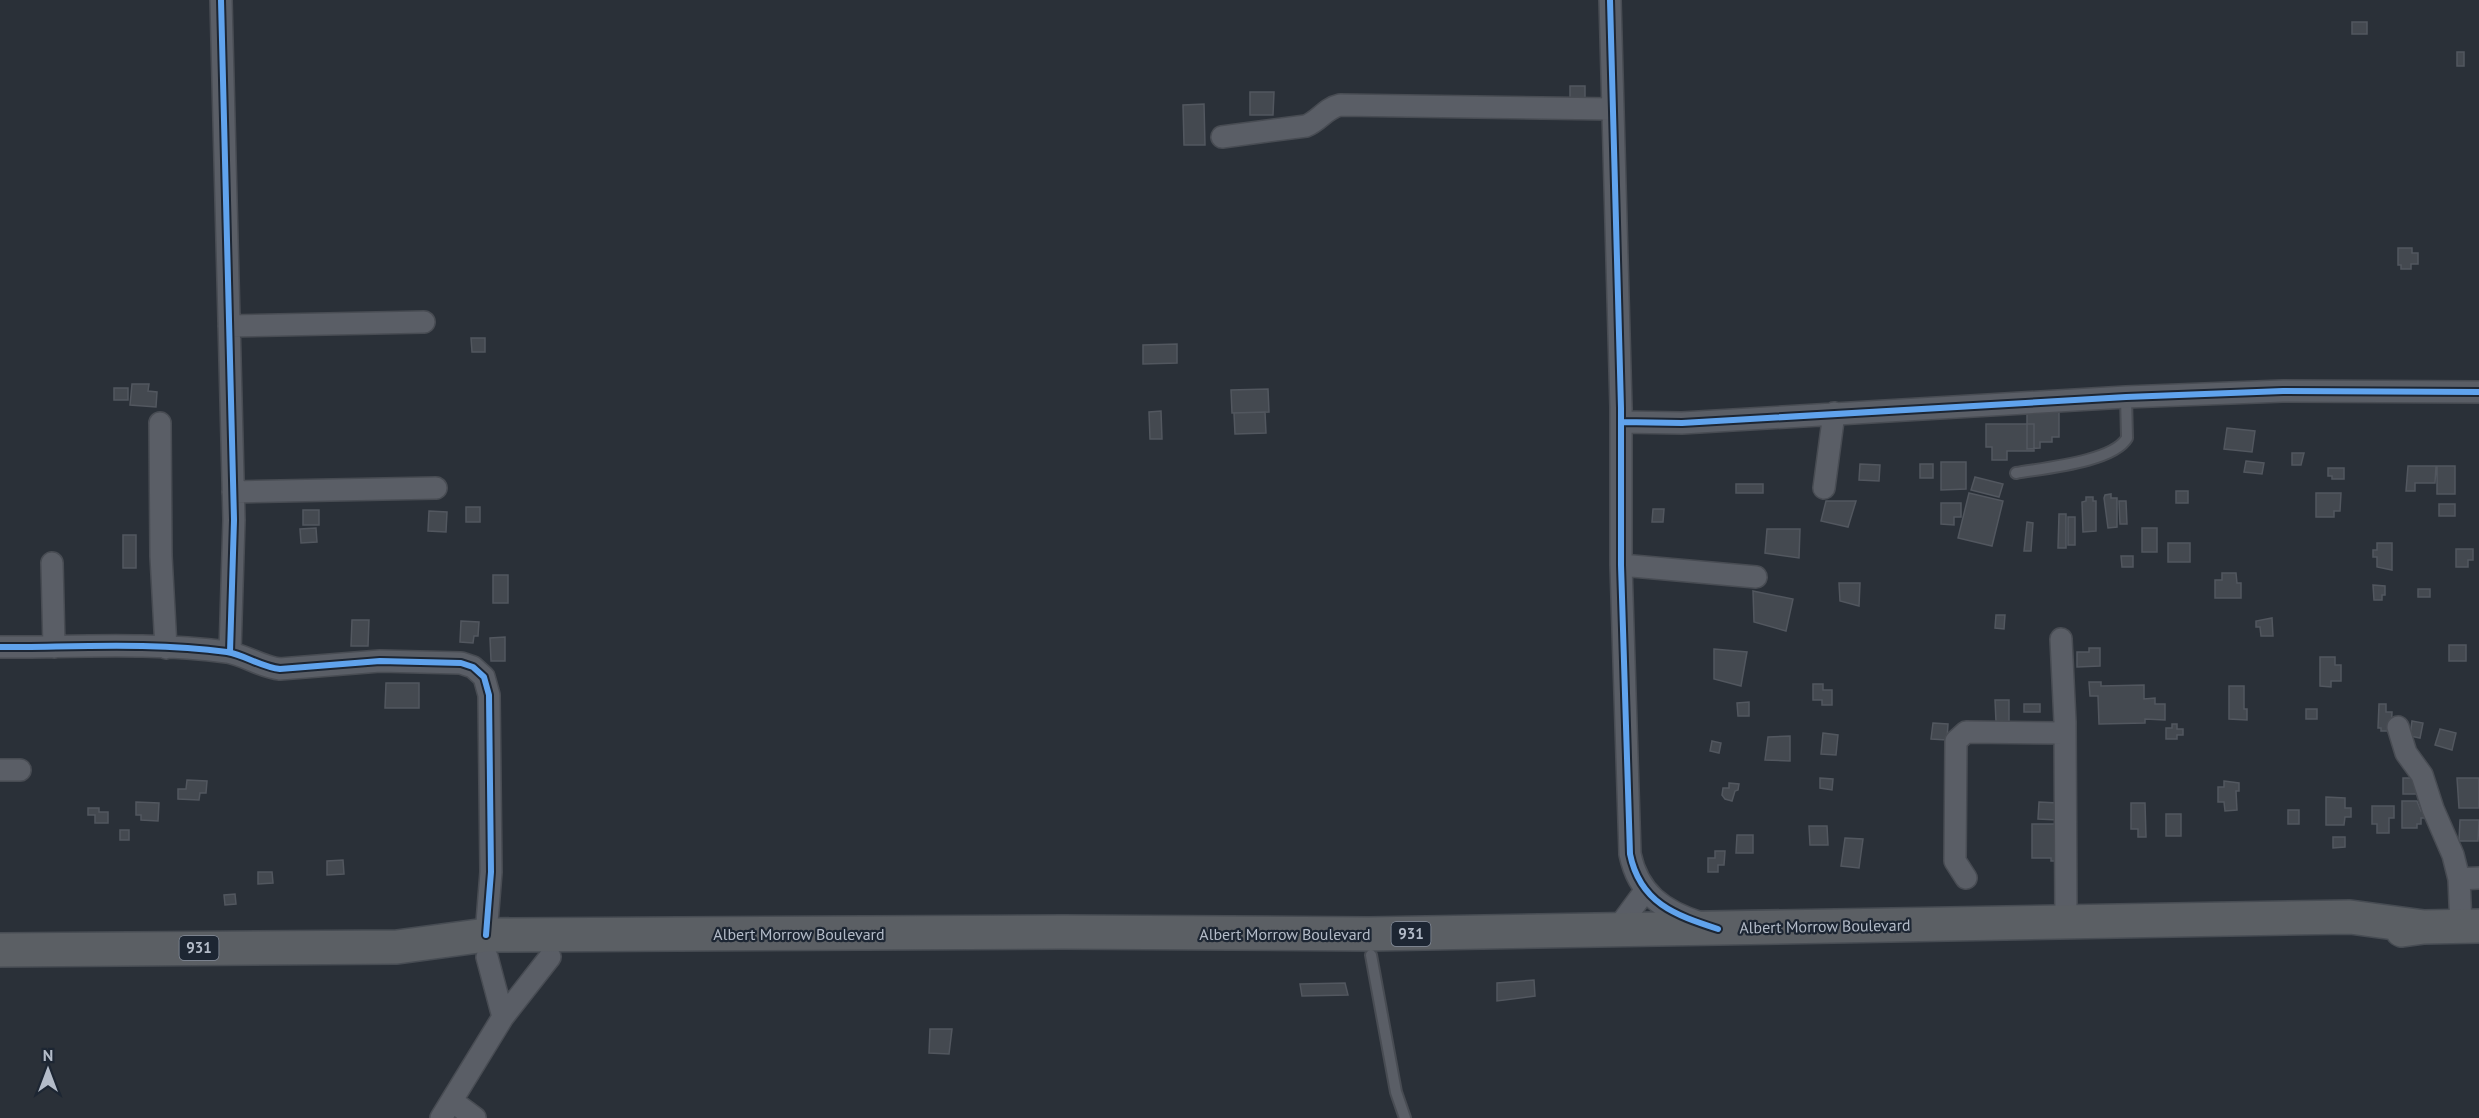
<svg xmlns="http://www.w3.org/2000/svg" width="2479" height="1118" font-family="'PT Sans',sans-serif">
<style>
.building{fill:#444950;stroke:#52575f;stroke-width:1.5}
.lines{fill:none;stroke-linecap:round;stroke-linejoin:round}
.service-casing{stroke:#484c53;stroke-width:14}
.minor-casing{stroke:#484c53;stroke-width:24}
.trunk-casing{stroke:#474c53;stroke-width:36}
.service{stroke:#5a5e66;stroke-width:10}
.minor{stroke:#5a5e66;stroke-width:21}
.trunk{stroke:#5b5f64;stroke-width:33}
.cycleway-casing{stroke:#1d2633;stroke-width:10}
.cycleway{stroke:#60a3ed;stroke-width:6}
.labels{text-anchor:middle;stroke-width:4.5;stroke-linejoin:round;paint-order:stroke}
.shield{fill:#1d2633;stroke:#878f9c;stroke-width:1.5}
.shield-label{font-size:15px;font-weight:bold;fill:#b4bcc9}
.street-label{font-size:16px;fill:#b4bcc9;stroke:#1d2633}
</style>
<rect width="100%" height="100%" fill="#2a3038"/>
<path class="building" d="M2352 22H2367V34H2352Z
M2457 52H2464V66H2457Z
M1570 86H1585V98H1570Z
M1250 92H1274L1273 115H1250Z
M1204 104 1205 145H1184L1183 105Z
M2398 248H2412V253H2418V264H2411V269H2401V265H2398Z
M471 338H485V352H472Z
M1177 344V363L1143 364V345Z
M132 384H149L148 391 157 392 156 407 130 405Z
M114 388H128V400H114Z
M1268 389 1269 412 1232 413 1231 390Z
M1161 411 1162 439H1150L1149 412Z
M2059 411V437H2052V442H2040V448L2027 449V412Z
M1265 412 1266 433 1235 434 1234 413Z
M1986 424H2034V451H2007V460H1992V447H1986Z
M2227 428 2255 431 2252 452 2224 449Z
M2292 453H2304L2301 465H2292Z
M2246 461 2264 463 2262 474 2244 472Z
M1941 462H1966V489L1941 490Z
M1860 464 1880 465 1879 481 1859 480Z
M1920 464H1933V478H1920Z
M2408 466H2436L2435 483H2415V491H2406Z
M2437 466H2455V494H2437Z
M2328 468H2344V479H2332V476H2328Z
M1975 477 2003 484 1999 497 1971 490Z
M1736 484H1763V493H1736Z
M2176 491H2188V503H2176Z
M1969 493 2003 501 1992 546 1958 538Z
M2316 493H2341L2340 511H2334V517H2316Z
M2111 494V498H2117V527L2108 528 2104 498 2105 495Z
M2086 497H2093V501H2096V531L2083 532 2082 502 2086 501Z
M1826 501H1856L1848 527 1821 521Z
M2119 501H2126L2127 524H2120Z
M1941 503H1961V517H1954V525L1941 524Z
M2439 504H2455V516H2439Z
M466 507H480V522H466Z
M1653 509H1664L1663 522H1652Z
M303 510H319V525H303Z
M429 511 447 512 446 532 428 531Z
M2059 514H2066V548H2058Z
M2068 517H2075V545H2068Z
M2027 522 2033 523 2031 551H2024Z
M316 528 317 542 301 543 300 529Z
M2142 528H2157V552H2142Z
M1767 529H1800L1799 558 1765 553Z
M123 535H136V568H123Z
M2168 543H2190V562H2168Z
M2377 543H2392V570L2377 567V557H2373V550H2377Z
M2456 549H2473V560H2468V567H2456Z
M2121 556H2133V567H2122Z
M2222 573H2236L2237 583H2241V598H2215V580H2222Z
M493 575H508V603H493Z
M1839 583H1860L1859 606 1840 601Z
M2373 585 2385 586V595H2382V600H2374Z
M2418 589H2430V597H2418Z
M1753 591 1793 599 1786 631 1754 622Z
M1996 615H2005L2004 629 1995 628Z
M2272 618 2273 636H2261L2260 627H2256V621Z
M352 620H369L368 646H351Z
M461 621 479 622 478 636H474L473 643 460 642Z
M505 637V661H491L490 638Z
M2449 645H2466V661H2449Z
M2089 648H2100V666L2077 667V652H2089Z
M1714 649 1747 652 1741 686 1714 679Z
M2320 657H2335V665H2341V681H2331V687L2320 686Z
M2089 682H2101V686L2144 685V699L2155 698V704H2165V720L2145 719V723L2099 724 2098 696H2090Z
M386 683H419V708H385Z
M1813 684H1823V690H1832V705H1822V700H1813Z
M2229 686H2244V709H2247V720L2229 719Z
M1995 700H2009V722H1996Z
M1749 702V716H1738L1737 703Z
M2024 704H2040V712H2024Z
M2379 704H2386V712H2392L2391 731H2381V728H2378Z
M2306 709H2317V719H2306Z
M2412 721 2423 723 2420 738 2410 736Z
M1933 723 1948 724 1947 740 1931 739Z
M2172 724H2177V729H2183V735H2177V739H2166V728H2172Z
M2440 729 2456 733 2452 750 2435 745Z
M1823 733 1838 735 1836 755 1821 754Z
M1790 736V761L1765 760 1768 737Z
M1712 741 1721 743 1719 753 1710 751Z
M1820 778 1833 779 1832 790 1820 788Z
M2403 778H2417V794H2403Z
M2457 778H2479V808H2459Z
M187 780 207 781 206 793H200L199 800 178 799V789H186Z
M2224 781 2239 783V791H2236L2237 810 2225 811 2224 802H2218V787H2224Z
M1729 783 1739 784 1738 790 1735 791 1732 801 1725 799 1722 795 1723 788H1729Z
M2326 797 2345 798V808H2351V817H2345L2344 825H2326Z
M2402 801H2417L2421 811H2425V818H2421V824H2417V828H2402Z
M136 802 159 803 158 821 141 820V815H136Z
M2039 802 2058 803V820L2038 819Z
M2131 803H2145L2146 837H2138V829H2131Z
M2372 806H2394V818H2389V833H2377V824H2372Z
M88 808H99V812H108V823H95V815H88Z
M2288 810H2299V824H2288Z
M2166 814H2181V836H2166Z
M2460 820H2479L2478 841H2459Z
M2032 824H2056L2058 861H2051V858H2032Z
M1809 826H1827L1828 845H1810Z
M120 830H129V840H120Z
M1737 835H1753V853H1736Z
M2333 837H2345V847L2333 848Z
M1845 838 1863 839 1859 868 1841 866Z
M1715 851H1725L1724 865H1718V872H1708V858H1715Z
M343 860 344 874 327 875V861Z
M258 872H272L273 883 258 884Z
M235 894 236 904 225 905 224 895Z
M1534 980 1535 996 1497 1001V983Z
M1345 983 1348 995 1302 996 1300 984Z
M930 1029H952L949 1054 929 1053Z"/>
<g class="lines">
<defs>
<path id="service" d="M2016 473C2044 468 2113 462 2127 438L2126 397
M1371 955 1396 1092 1405 1118"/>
<path id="minor" d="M221 0 234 520 230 652
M1610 0 1621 408V565L1630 854C1638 893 1663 911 1701 923
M1222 137 1306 126C1319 121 1326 108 1340 105L1612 109
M229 326 424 322
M1621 422 1682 423 2126 397 2283 391 2479 392
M160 423 161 556 166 648
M1824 488 1834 413
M233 492 436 488
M52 563 54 647
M1621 565 1756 577
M2061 639 2065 722 2066 921
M0 647C74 647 154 642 227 652 245 655 261 667 280 669L380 661 461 663 473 667 484 677 489 695 491 872 486 935
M2398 727 2406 753 2422 775 2433 809 2453 855 2459 879 2461 926
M0 770H20
M1966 878 1955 861 1956 741 1966 732 2065 733
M2459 879 2479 878
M1617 929 1645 891
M487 957 503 1017
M452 1101 475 1118
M441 1118 503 1017 550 957"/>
<path id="trunk" d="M2402 930 2424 927 2479 926
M0 950 397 947 486 935 1063 932 1369 934 2350 917 2424 927"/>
</defs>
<use href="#service" class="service-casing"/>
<use href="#minor" class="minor-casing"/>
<use href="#trunk" class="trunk-casing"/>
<use href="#service" class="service"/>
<use href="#minor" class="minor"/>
<use href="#trunk" class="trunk"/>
<defs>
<path id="cycleway" d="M221 0 234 520 230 652
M1610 0 1621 408V565L1630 854C1640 903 1675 915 1718 929
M1621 422 1682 423 2126 397 2283 391 2479 392
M0 647C74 647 154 642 227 652 245 655 261 667 280 669L380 661 461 663 473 667 484 677 489 695 491 872 486 935"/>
</defs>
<use href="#cycleway" class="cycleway-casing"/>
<use href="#cycleway" class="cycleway"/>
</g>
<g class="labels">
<g class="shield">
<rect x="1391.5" y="922" width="39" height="24" rx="4.5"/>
<rect x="179.5" y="936" width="39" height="24" rx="4.5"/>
</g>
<g class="shield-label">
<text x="1411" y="939">931</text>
<text x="199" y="953">931</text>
</g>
<g class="street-label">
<text transform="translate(1825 926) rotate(-1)" y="6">Albert Morrow Boulevard</text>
<text x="799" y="940">Albert Morrow Boulevard</text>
<text x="1285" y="940">Albert Morrow Boulevard</text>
</g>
</g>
<g transform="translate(48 1070)" stroke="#1d2633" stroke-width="4.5" paint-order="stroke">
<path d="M0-4.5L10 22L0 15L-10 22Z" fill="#b4bcc9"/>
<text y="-9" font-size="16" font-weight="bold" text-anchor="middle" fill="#b4bcc9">N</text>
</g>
</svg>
